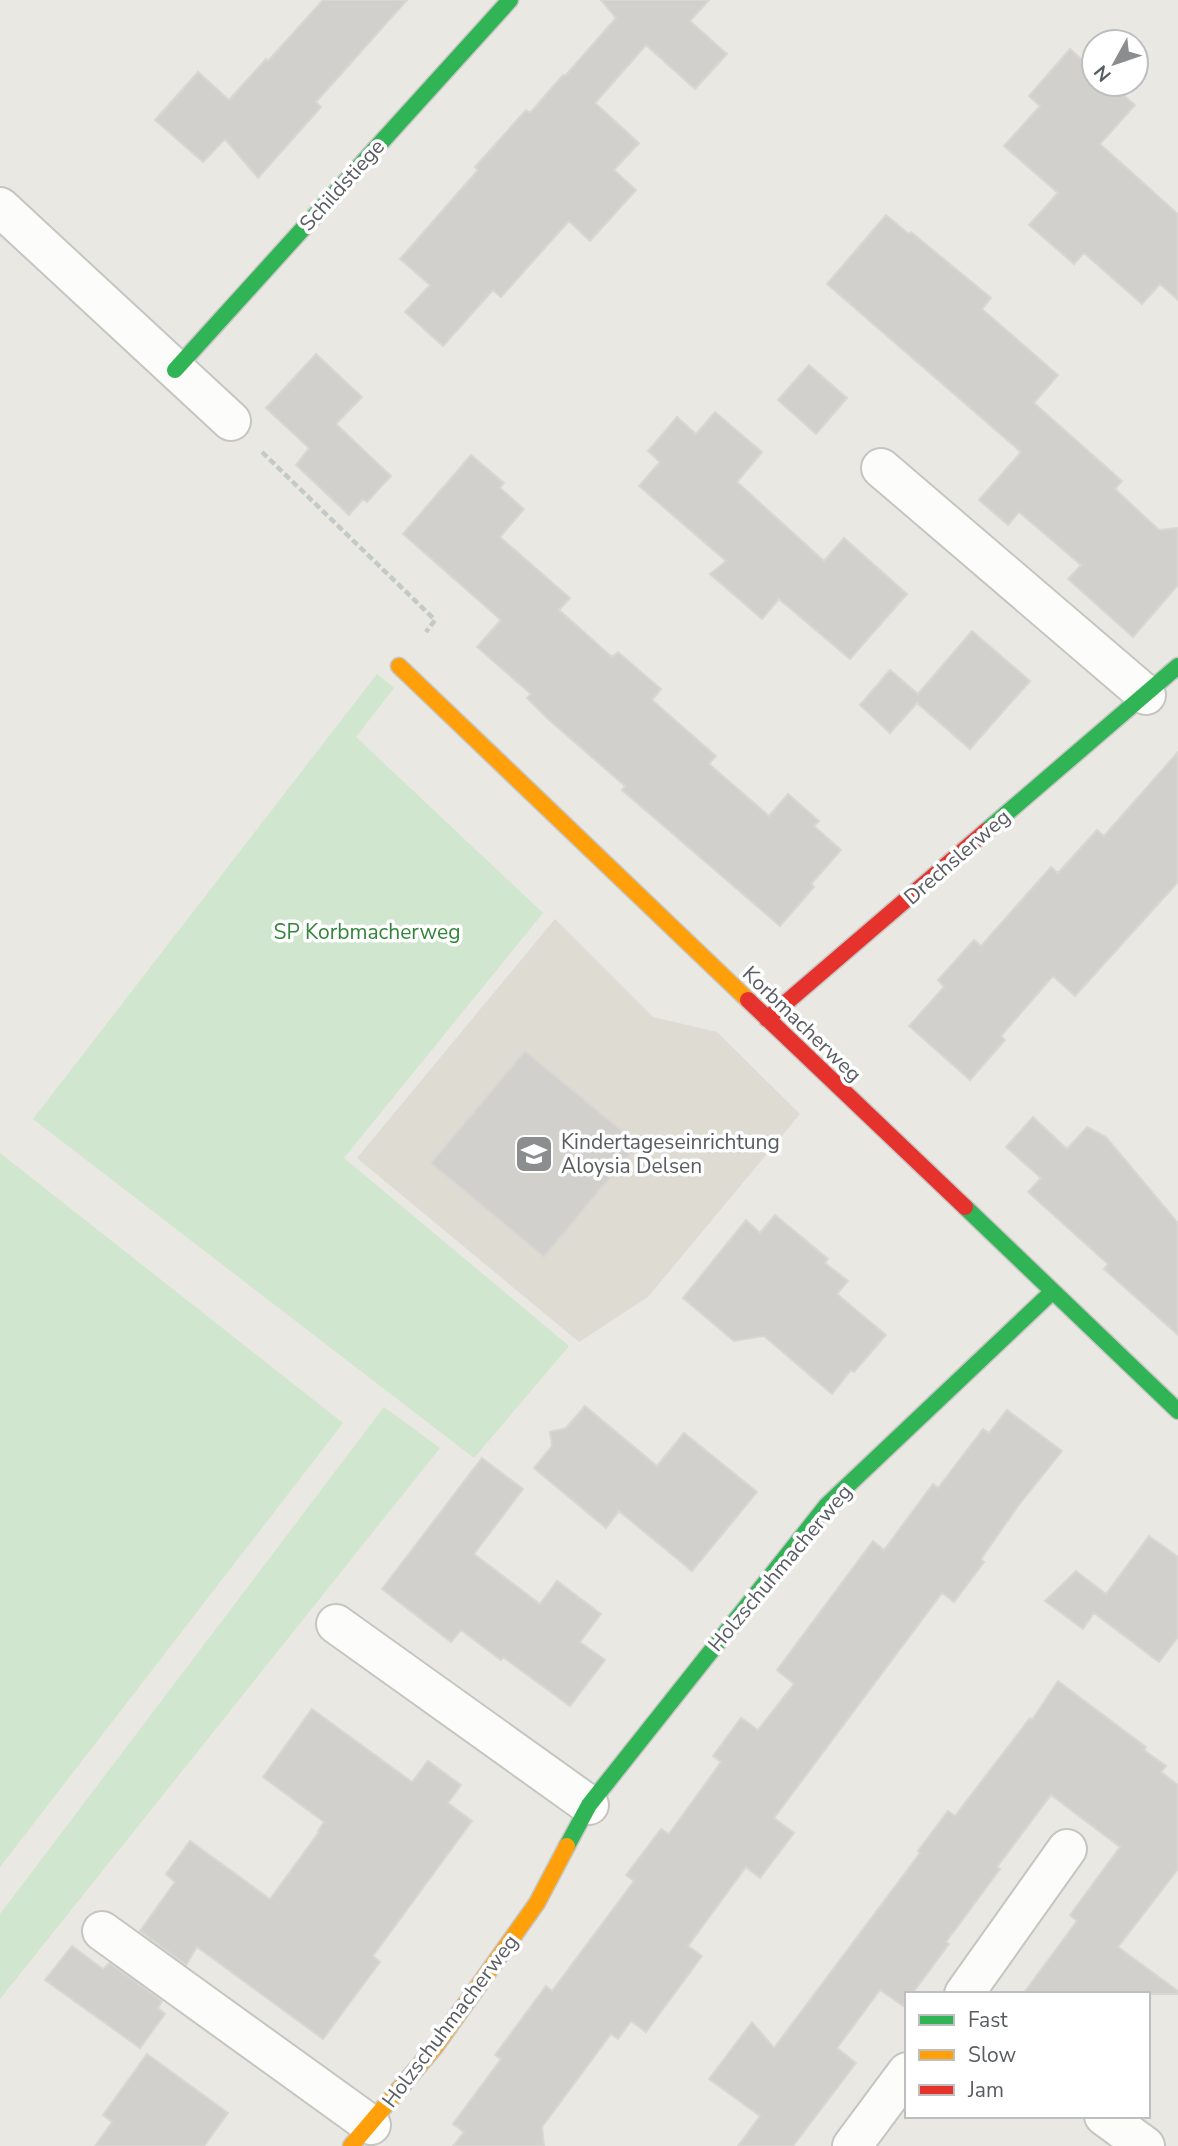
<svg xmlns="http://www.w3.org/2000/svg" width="1178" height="2146" font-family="'Nunito Sans',sans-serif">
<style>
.education{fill:#dddbd2}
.green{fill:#d0e6ce}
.building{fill:#d1d0cd;stroke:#d8d7d2;stroke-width:2}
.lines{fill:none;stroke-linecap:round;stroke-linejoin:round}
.street-casing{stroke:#c5c5c4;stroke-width:42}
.fast-casing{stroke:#c6c6c5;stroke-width:19}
.slow-casing{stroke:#c6c6c5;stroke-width:19}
.jam-casing{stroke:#c6c6c5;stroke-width:19}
.path{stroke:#c4cac7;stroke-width:4.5;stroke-dasharray:7 3.5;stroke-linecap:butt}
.street{stroke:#fcfcfb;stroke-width:38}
.fast{stroke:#30b455;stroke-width:16}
.slow{stroke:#ff9f0a;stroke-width:16}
.jam{stroke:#e5322d;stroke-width:16}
.labels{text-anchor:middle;stroke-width:7;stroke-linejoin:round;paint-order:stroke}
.street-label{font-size:21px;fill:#595c61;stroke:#fff}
.park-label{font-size:21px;fill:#34853a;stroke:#fff}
.poi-label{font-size:21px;fill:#595c61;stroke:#fff;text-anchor:start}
</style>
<rect width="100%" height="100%" fill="#e9e8e3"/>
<path class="education" d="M555 919 653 1017 717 1032 800 1114 648 1297 579 1342 357 1158Z"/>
<path class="green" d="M377 674 394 688 356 737 543 913 344 1158 569 1346 474 1458 33 1119Z
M0 1153 343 1423 0 1867Z
M384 1407 440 1448 0 1999V1914Z"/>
<path class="building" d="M323 0H407L316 102 321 107 258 178 225 139 203 162 155 120 198 72 229 100 266 59 268 61Z
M601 0H709L690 21 727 54 695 89 646 45 595 103 639 143 614 170 636 190 590 241 569 221 501 297 493 290 443 346 405 312 430 285 400 259 478 170 475 167 526 110 530 113 563 75 565 76 616 18Z
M1070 49 1094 70V84H1111L1135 105 1100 144 1178 214V300L1160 284 1142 304 1084 253 1074 264 1029 225 1058 193 1004 146 1040 106 1029 96Z
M886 215 909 234 911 232 991 298 982 309 1058 375 1034 403 1122 481 1115 489 1159 530 1178 528V585L1133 637 1068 579 1081 565 1019 512 1008 525 979 500 1021 452 827 284Z
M316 354 362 397 336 424 391 476 367 502 363 499 349 515 296 465 309 448 266 408Z
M809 365 847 398 816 434 778 400Z
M715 412 762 452 737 482 824 561 844 538 907 594 850 659 779 599 762 619 710 574 726 561 639 486 660 462 648 451 677 417 696 434Z
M471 455 504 483 500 488 524 509 500 537 570 598 559 610 612 657 618 652 661 689 652 700 716 756 709 764 769 816 788 794 819 821 814 826 841 850 811 884 814 887 780 926 622 790 625 786 548 719 527 698 531 694 477 647 501 620 403 534Z
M972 631 1030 681 970 749 917 703 890 733 860 705 890 670 918 694Z
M1178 752V882L1075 996 1053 976 1001 1036 1005 1040 970 1080 909 1026 944 987 938 980 974 940 981 946 1051 867 1058 873 1097 830 1104 836Z
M525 1051 638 1144 544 1257 431 1163Z
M1033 1117 1067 1149 1087 1127 1106 1137 1178 1223V1335L1104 1269 1108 1264 1028 1192 1041 1178 1006 1147Z
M775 1215 828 1259 825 1263 848 1281 837 1294 886 1335 854 1372 851 1370 832 1394 764 1336 734 1341 683 1298 746 1220 760 1233Z
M585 1406 657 1466 684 1433 757 1492 692 1571 619 1511 606 1528 534 1468 552 1446 550 1432 566 1428Z
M1007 1410 1062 1451 1018 1506 981 1559 984 1562 954 1602 942 1593 774 1818 794 1833 760 1878 746 1867 688 1946 702 1956 646 2032 631 2021 618 2039 611 2034 542 2127 544 2146H453L464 2132 453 2124 501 2059 495 2055 546 1986 552 1991 634 1881 626 1875 661 1829 669 1834 721 1762 713 1756 741 1718 758 1730 794 1684 777 1670 873 1541 884 1550 933 1484 938 1488 983 1429 989 1433Z
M482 1458 523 1489 474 1554 540 1604 557 1581 601 1614 580 1642 605 1660 570 1706 503 1657 501 1660 461 1630 451 1642 382 1589Z
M1149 1536 1178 1557V1637L1159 1662 1094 1613 1083 1629 1045 1601 1076 1571 1106 1594Z
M1058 1681 1146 1747 1144 1750 1166 1766 1161 1772 1178 1785V1869L1118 1947 1178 1991V1994H1023L1077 1921 1070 1915 1120 1847 1051 1795 997 1867 1000 1869 946 1942 949 1944 912 1994H907V2001L903 2006 880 1990 837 2048 856 2063 793 2146H738L760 2116 709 2079 752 2022 774 2048 920 1853 918 1851 948 1811 955 1816 1030 1718 1032 1720Z
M312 1709 412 1782 428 1761 461 1785 448 1803 472 1821 373 1956 380 1962 323 2039 197 1947 186 1965 140 1931 175 1882 166 1874 190 1841 270 1899 319 1832 318 1831 324 1822 263 1777Z
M72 1946 103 1969 110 1963 162 2001 158 2008 165 2014 140 2048 45 1980Z
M147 2054 228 2113 204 2146H95L112 2122 103 2115Z"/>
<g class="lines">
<defs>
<path id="street" d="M0 207 231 421
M881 468 1146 695
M336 1624 589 1805
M102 1931 371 2125
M964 1994 1067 1849
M1104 2116 1145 2146
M852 2146 907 2072"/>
<path id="fast" d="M175 370 510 0
M986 831 1178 666
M965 1207 1178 1411
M567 1846 589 1805 827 1505 1052 1292"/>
<path id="slow" d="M399 666 748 1000
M351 2146 435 2047 537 1903 567 1846"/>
<path id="jam" d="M748 1000 965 1207
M767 1019 986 831"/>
</defs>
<use href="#street" class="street-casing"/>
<use href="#fast" class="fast-casing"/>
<use href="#slow" class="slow-casing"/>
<use href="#jam" class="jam-casing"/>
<path class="path" d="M262 452 435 620 426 632"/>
<use href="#street" class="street"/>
<use href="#fast" class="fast"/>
<use href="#slow" class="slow"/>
<use href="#jam" class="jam"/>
</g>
<defs>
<symbol id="school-square" viewBox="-11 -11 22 22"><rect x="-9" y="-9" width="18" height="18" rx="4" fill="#8b8d8e" stroke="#fff"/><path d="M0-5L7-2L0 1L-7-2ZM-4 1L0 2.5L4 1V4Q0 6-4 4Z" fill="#fff"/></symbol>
</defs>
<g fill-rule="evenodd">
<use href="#school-square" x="512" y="1132" width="44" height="44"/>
</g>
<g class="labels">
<g class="street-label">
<text transform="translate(342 185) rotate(-48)" y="7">Schildstiege</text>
<text transform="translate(957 857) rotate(-41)" y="7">Drechslerweg</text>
<text transform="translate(802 1024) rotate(44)" y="7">Korbmacherweg</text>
<text transform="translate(780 1568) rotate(-50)" y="7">Holzschuhmacherweg</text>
<text transform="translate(450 2021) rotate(-53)" y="7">Holzschuhmacherweg</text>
</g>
<g class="park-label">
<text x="367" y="939">SP Korbmacherweg</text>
</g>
<g class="poi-label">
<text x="561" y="1149">Kindertageseinrichtung<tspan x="561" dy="24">Aloysia Delsen</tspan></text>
</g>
</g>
<rect x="905" y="1992" width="245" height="126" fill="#ffffff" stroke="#bdbec0" stroke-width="2"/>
<rect x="919" y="2015" width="35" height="10" fill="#30b455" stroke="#bdbec0" stroke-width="2"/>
<text x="968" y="2027" font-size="21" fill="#595c61">Fast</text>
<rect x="919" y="2050" width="35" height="10" fill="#ff9f0a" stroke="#bdbec0" stroke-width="2"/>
<text x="968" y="2062" font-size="21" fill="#595c61">Slow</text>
<rect x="919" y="2085" width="35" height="10" fill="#e5322d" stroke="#bdbec0" stroke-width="2"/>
<text x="968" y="2097" font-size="21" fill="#595c61">Jam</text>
<g transform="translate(1115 63) rotate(230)"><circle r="33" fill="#ffffff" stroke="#bdbec0" stroke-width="2"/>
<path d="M0-5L12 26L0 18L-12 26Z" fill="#8b8d8e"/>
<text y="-10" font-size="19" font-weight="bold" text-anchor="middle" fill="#595c61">N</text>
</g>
</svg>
